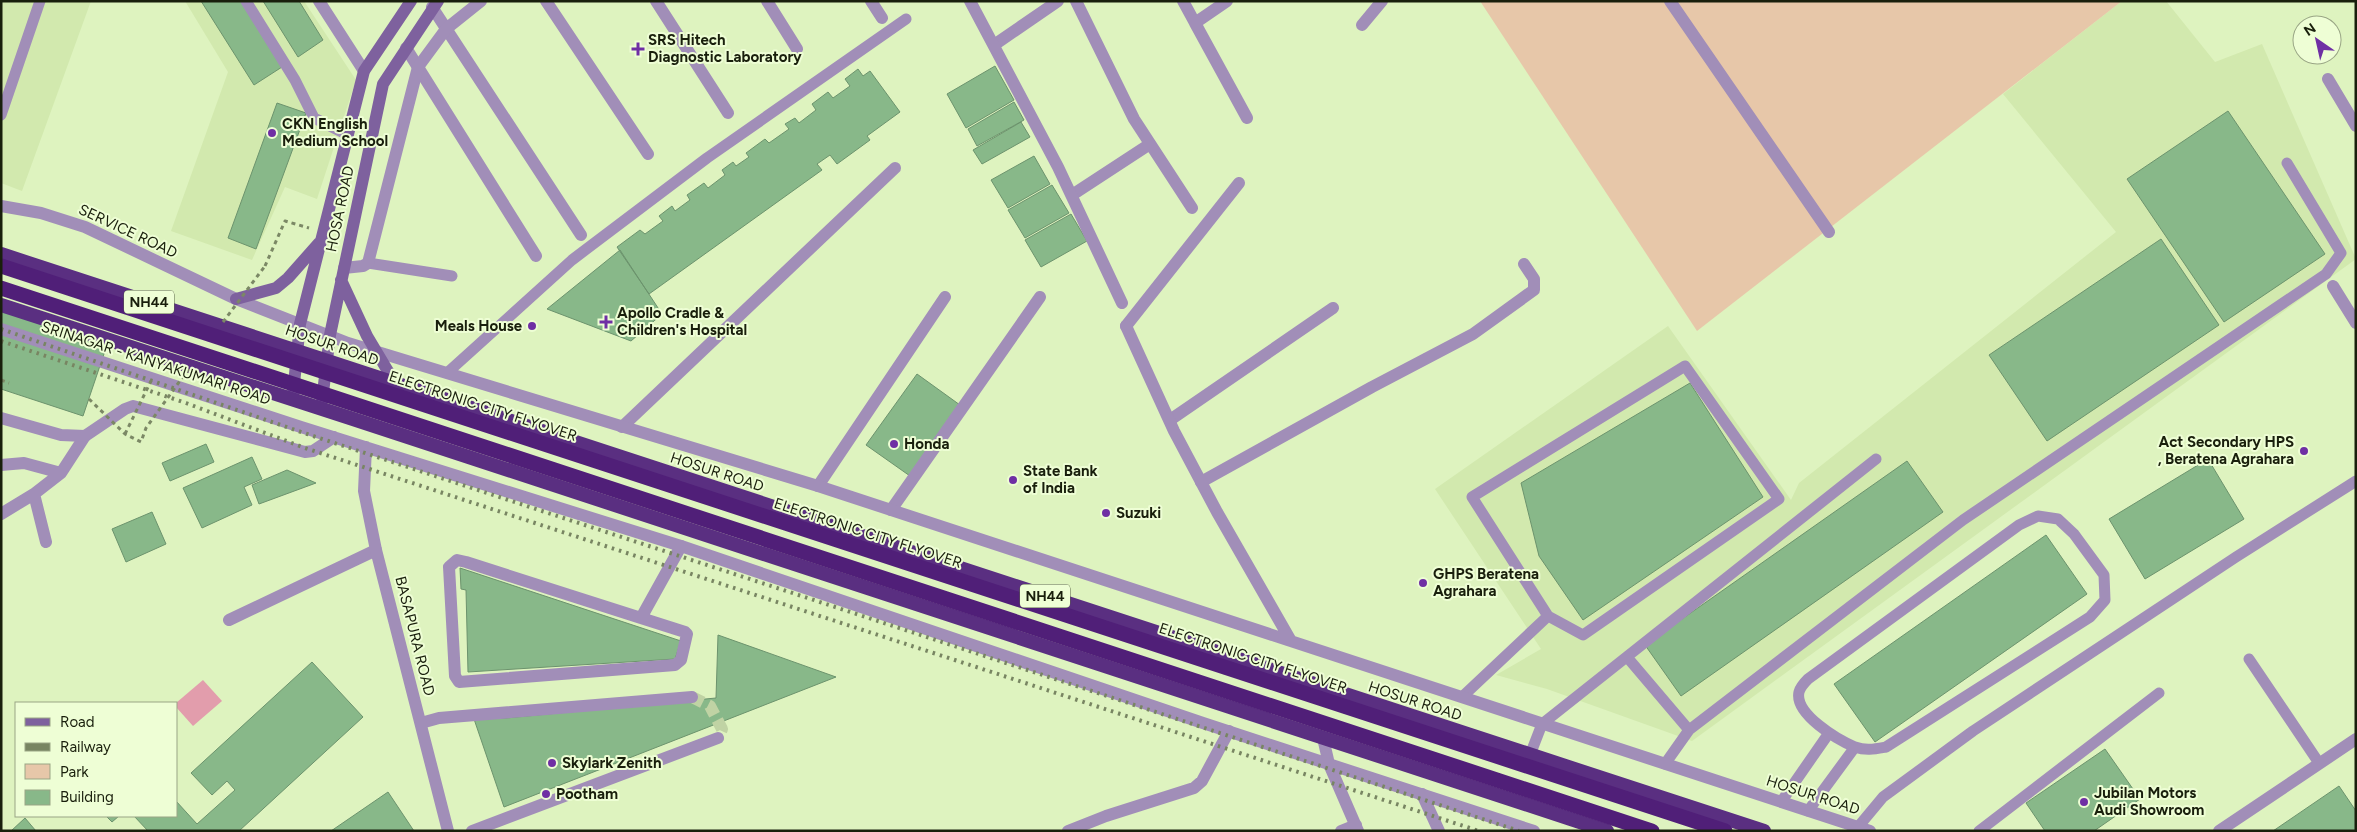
<svg xmlns="http://www.w3.org/2000/svg" width="2357" height="832" font-family="Figtree,sans-serif">
<style>
.built{fill:#d2e9ae}
.green{fill:#e7c7a9}
.water{fill:#e29dac}
.building{fill:#88b889;stroke:#6c936d}
.lines{fill:none;stroke-linecap:round;stroke-linejoin:round}
.minor-tunnel{stroke:#c0d3a4;stroke-width:12;stroke-dasharray:12 6;stroke-linecap:butt}
.path{stroke:#7b8865;stroke-width:3;stroke-dasharray:4 4;stroke-linecap:butt}
.service{stroke:#a18eb8;stroke-width:11}
.minor{stroke:#a18eb8;stroke-width:12}
.tertiary{stroke:#a18eb8;stroke-width:12}
.secondary{stroke:#7e619e;stroke-width:12}
.trunk{stroke:#5a2f81;stroke-width:14}
.rail{stroke:#788562;stroke-width:4;stroke-dasharray:2.5 5;stroke-linecap:butt}
.path-bridge{stroke:#7b8865;stroke-width:3;stroke-dasharray:4 4;stroke-linecap:butt}
.motorway-bridge{stroke:#501f78;stroke-width:15}
.poi-dot{fill:#6f2fa4;stroke:#eefed5;stroke-width:2}
.labels{text-anchor:middle;stroke-width:4;stroke-linejoin:round;paint-order:stroke}
.shield{fill:#eefed5;stroke:#596248;stroke-width:1}
.shield-label{font-size:14px;font-weight:bold;fill:#191f0c}
.poi-label{font-size:15px;font-weight:bold;fill:#191f0c;stroke:#eefed5;text-anchor:start}
.street-label{font-size:15px;fill:#191f0c;stroke:#eefed5}
</style>
<rect width="100%" height="100%" fill="#def3bf"/>
<path class="built" d="M1 1H91L22 191 1 183Z
M185 1H304L356 80 317 199 285 187 252 260 171 231 228 72Z
M2122 1H2166L2215 62 2262 44 2356 259 1692 741 1547 689 1496 675 1541 649 1435 489 1668 326 1791 500 1799 483 2116 232 2003 94Z"/>
<path class="green" d="M1480 1H2122L1697 331Z"/>
<path class="water" d="M203 680 222 701 193 726 176 707V703Z"/>
<path class="building" d="M201 1H241L282 67 254 85Z
M263 1H299L323 40 298 57Z
M995 66 1014 100 966 128 947 94Z
M858 69 863 76 870 71 900 112 867 136 870 140 837 164 830 155 817 164 822 170 649 294 617 247 640 230 645 234 663 221 659 216 672 206 675 211 690 200 687 195 704 183 708 188 725 175 722 170 733 162 736 166 749 157 746 153 765 139 769 143 789 129 785 124 795 118 799 123 816 110 812 104 828 92 833 98 850 86 845 79Z
M1014 102 1024 120 977 146 968 129Z
M277 103 306 113 256 249 228 238Z
M2228 111 2325 254 2224 322 2127 179Z
M1021 122 1030 137 982 164 973 150Z
M1034 156 1050 184 1008 208 991 180Z
M1052 185 1069 213 1025 238 1008 210Z
M1071 214 1087 241 1041 267 1025 240Z
M2161 239 2219 325 2047 441 1989 355Z
M620 250 662 314 631 341 547 309Z
M1 307 108 342 83 416 1 389Z
M917 374 960 405 910 476 866 445Z
M1690 383 1763 497 1583 620 1539 556 1521 483Z
M206 444 214 462 170 481 162 463Z
M252 457 262 479 244 487 252 505 202 528 183 488Z
M2208 459 2244 519 2145 579 2109 519Z
M1907 461 1943 512 1681 696 1645 645Z
M287 470 316 483 259 504 252 485Z
M152 512 166 544 126 562 112 529Z
M2046 535 2087 594 1875 742 1834 684Z
M460 568 681 641 675 659 468 672 466 590 461 589Z
M718 635 836 677 504 807 474 719 506 718 716 698Z
M312 662 363 717 239 831H148L134 816H176V801L197 824 235 790 227 781 212 795 191 773Z
M2105 749 2140 799 2094 831H2045L2026 803Z
M2339 786 2356 811V831H2273Z
M388 792 414 831H331Z
M106 816H119L112 822Z
M25 818 36 831H11Z"/>
<g class="lines">
<path class="minor-tunnel" d="M692 697 710 706 722 729 718 738"/>
<path class="path" d="M265 266 285 221 309 228
M1 380 9 383"/>
<path class="service" d="M246 1 295 80 314 118 348 135
M1 115 40 1
M368 263 452 276
M447 373 572 260 707 158 906 19
M2038 516 2058 519 2074 534 2104 575 2105 600 2090 617 1886 747C1875 749 1866 751 1855 747 1838 740 1794 714 1799 692 1800 688 1805 682 1808 679L2019 525Z
M1627 657 1689 730 1963 520 2326 274 2341 253 2287 163
M2249 659 2319 763
M1462 697 1548 616 1472 497 1685 366 1779 499 1583 635 1548 616
M1530 755 1542 724 1876 459
M1665 764 1689 730
M1781 802 1829 733
M1808 811 1855 747
M1858 827 1883 797 1973 731 2236 557 2356 481
M1979 831 2159 693"/>
<path class="minor" d="M546 1 648 154
M656 1 728 113
M767 1 797 49
M871 1 882 18
M1076 1 1134 119 1192 208
M1183 1 1195 23
M1227 1 1195 23 1247 118
M1670 1 1829 232
M432 7 581 235
M1362 25 1382 1
M994 45 1058 1
M406 48 536 256
M2328 79 2356 126
M1072 195 1150 144
M2333 286 2356 323
M1126 326 1239 183
M1170 420 1333 308
M622 427 895 168
M1 465 24 463 61 473
M1201 482 1372 387 1473 334 1534 290V279L1524 264
M818 486 945 297
M891 510 1040 297
M1 514 34 494
M46 542 34 494 61 473 85 436
M641 618 466 562 457 560 449 567 455 676 459 682 675 665 681 660 687 634 685 632 641 618 681 546
M229 620 376 550
M421 723 439 718 692 697
M1323 738 1329 764 1358 831
M1422 794 1439 831
M472 831 718 738
M1068 831 1106 816 1194 788 1202 781 1229 731
M1341 831 1356 825
M2219 831 2356 739"/>
<path class="tertiary" d="M319 1 364 71
M970 1 1058 167 1122 303
M1 206 41 213 85 227 236 299 348 343 818 486 1870 831
M344 268 363 266 368 263 418 67 446 29 481 1
M1126 326 1174 431 1217 512 1291 641
M1 329 301 427 681 546 1203 723 1534 831
M1 418 61 435 85 436 125 409 133 406 305 452 313 451 334 437
M366 447 364 491 376 550 448 831"/>
<path class="secondary" d="M341 280 367 336 395 383
M236 299 276 288 288 278 319 243
M293 394 300 324 364 71 411 1
M322 401 330 335 383 84 438 1"/>
<path class="trunk" d="M1 254 1764 831
M1 305 350 418 1607 831"/>
<path class="rail" d="M1 329 307 434 1519 831
M1 341 186 403 305 448 1479 831"/>
<path class="path-bridge" d="M223 322 265 266
M89 399 125 434 141 442 146 428 190 367
M125 434 152 379"/>
<path class="motorway-bridge" d="M1 266 1725 831
M1 288 1652 831"/>
</g>
<g class="poi-dot">
<path d="M635.5 41.5h5v5h5v5h-5v5h-5v-5h-5v-5h5z"/>
<circle cx="272" cy="133" r="5"/>
<path d="M603.5 314.5h5v5h5v5h-5v5h-5v-5h-5v-5h5z"/>
<circle cx="532" cy="326" r="5"/>
<circle cx="894" cy="444" r="5"/>
<circle cx="2304" cy="451" r="5"/>
<circle cx="1013" cy="480" r="5"/>
<circle cx="1106" cy="513" r="5"/>
<circle cx="1423" cy="583" r="5"/>
<circle cx="552" cy="763" r="5"/>
<circle cx="546" cy="794" r="5"/>
<circle cx="2084" cy="802" r="5"/>
</g>
<g class="labels">
<g class="shield">
<rect x="124" y="290.5" width="50" height="23" rx="4"/>
<rect x="1020" y="584.5" width="50" height="23" rx="4"/>
</g>
<g class="shield-label">
<text x="149" y="307">NH44</text>
<text x="1045" y="601">NH44</text>
</g>
<g class="poi-label">
<text x="648" y="45">SRS Hitech<tspan x="648" dy="17">Diagnostic Laboratory</tspan></text>
<text x="282" y="129">CKN English<tspan x="282" dy="17">Medium School</tspan></text>
<text x="617" y="318">Apollo Cradle &amp;<tspan x="617" dy="17">Children's Hospital</tspan></text>
<text x="522" y="331" text-anchor="end">Meals House</text>
<text x="2294" y="447" text-anchor="end">Act Secondary HPS<tspan x="2294" dy="17">, Beratena Agrahara</tspan></text>
<text x="904" y="449">Honda</text>
<text x="1023" y="476">State Bank<tspan x="1023" dy="17">of India</tspan></text>
<text x="1116" y="518">Suzuki</text>
<text x="1433" y="579">GHPS Beratena<tspan x="1433" dy="17">Agrahara</tspan></text>
<text x="562" y="768">Skylark Zenith</text>
<text x="2094" y="798">Jubilan Motors<tspan x="2094" dy="17">Audi Showroom</tspan></text>
<text x="556" y="799">Pootham</text>
</g>
<g class="street-label">
<text transform="translate(340 209) rotate(-78)" y="5">HOSA ROAD</text>
<text transform="translate(128 231) rotate(25)" y="5">SERVICE ROAD</text>
<text transform="translate(332 345) rotate(19)" y="5">HOSUR ROAD</text>
<text transform="translate(156 363) rotate(18)" y="5">SRINAGAR - KANYAKUMARI ROAD</text>
<text transform="translate(483 406) rotate(18)" y="5">ELECTRONIC CITY FLYOVER</text>
<text transform="translate(717 472) rotate(18)" y="5">HOSUR ROAD</text>
<text transform="translate(868 533) rotate(18)" y="5">ELECTRONIC CITY FLYOVER</text>
<text transform="translate(415 636) rotate(76)" y="5">BASAPURA ROAD</text>
<text transform="translate(1253 658) rotate(18)" y="5">ELECTRONIC CITY FLYOVER</text>
<text transform="translate(1415 701) rotate(18)" y="5">HOSUR ROAD</text>
<text transform="translate(1813 795) rotate(18)" y="5">HOSUR ROAD</text>
</g>
</g>
<rect width="2357" height="832" fill="none" stroke="#191f0c" stroke-width="5"/>
<rect x="15" y="702" width="162" height="115" fill="#eefed5" stroke="#99a585"/>
<rect x="25" y="718" width="25" height="8" fill="#7e619e" stroke="#99a585"/>
<text x="60" y="727" font-size="15" fill="#191f0c">Road</text>
<rect x="25" y="743" width="25" height="8" fill="#788562" stroke="#99a585"/>
<text x="60" y="752" font-size="15" fill="#191f0c">Railway</text>
<rect x="25" y="764" width="25" height="15" fill="#e7c7a9" stroke="#99a585"/>
<text x="60" y="777" font-size="15" fill="#191f0c">Park</text>
<rect x="25" y="790" width="25" height="15" fill="#88b889" stroke="#99a585"/>
<text x="60" y="802" font-size="15" fill="#191f0c">Building</text>
<g transform="translate(2317 40) rotate(326)"><circle r="24" fill="#eefed5" stroke="#99a585"/>
<path d="M0-4L9 19L0 12L-9 19Z" fill="#6f2fa4"/>
<text y="-8" font-size="14" font-weight="bold" text-anchor="middle" fill="#191f0c">N</text>
</g>
</svg>
